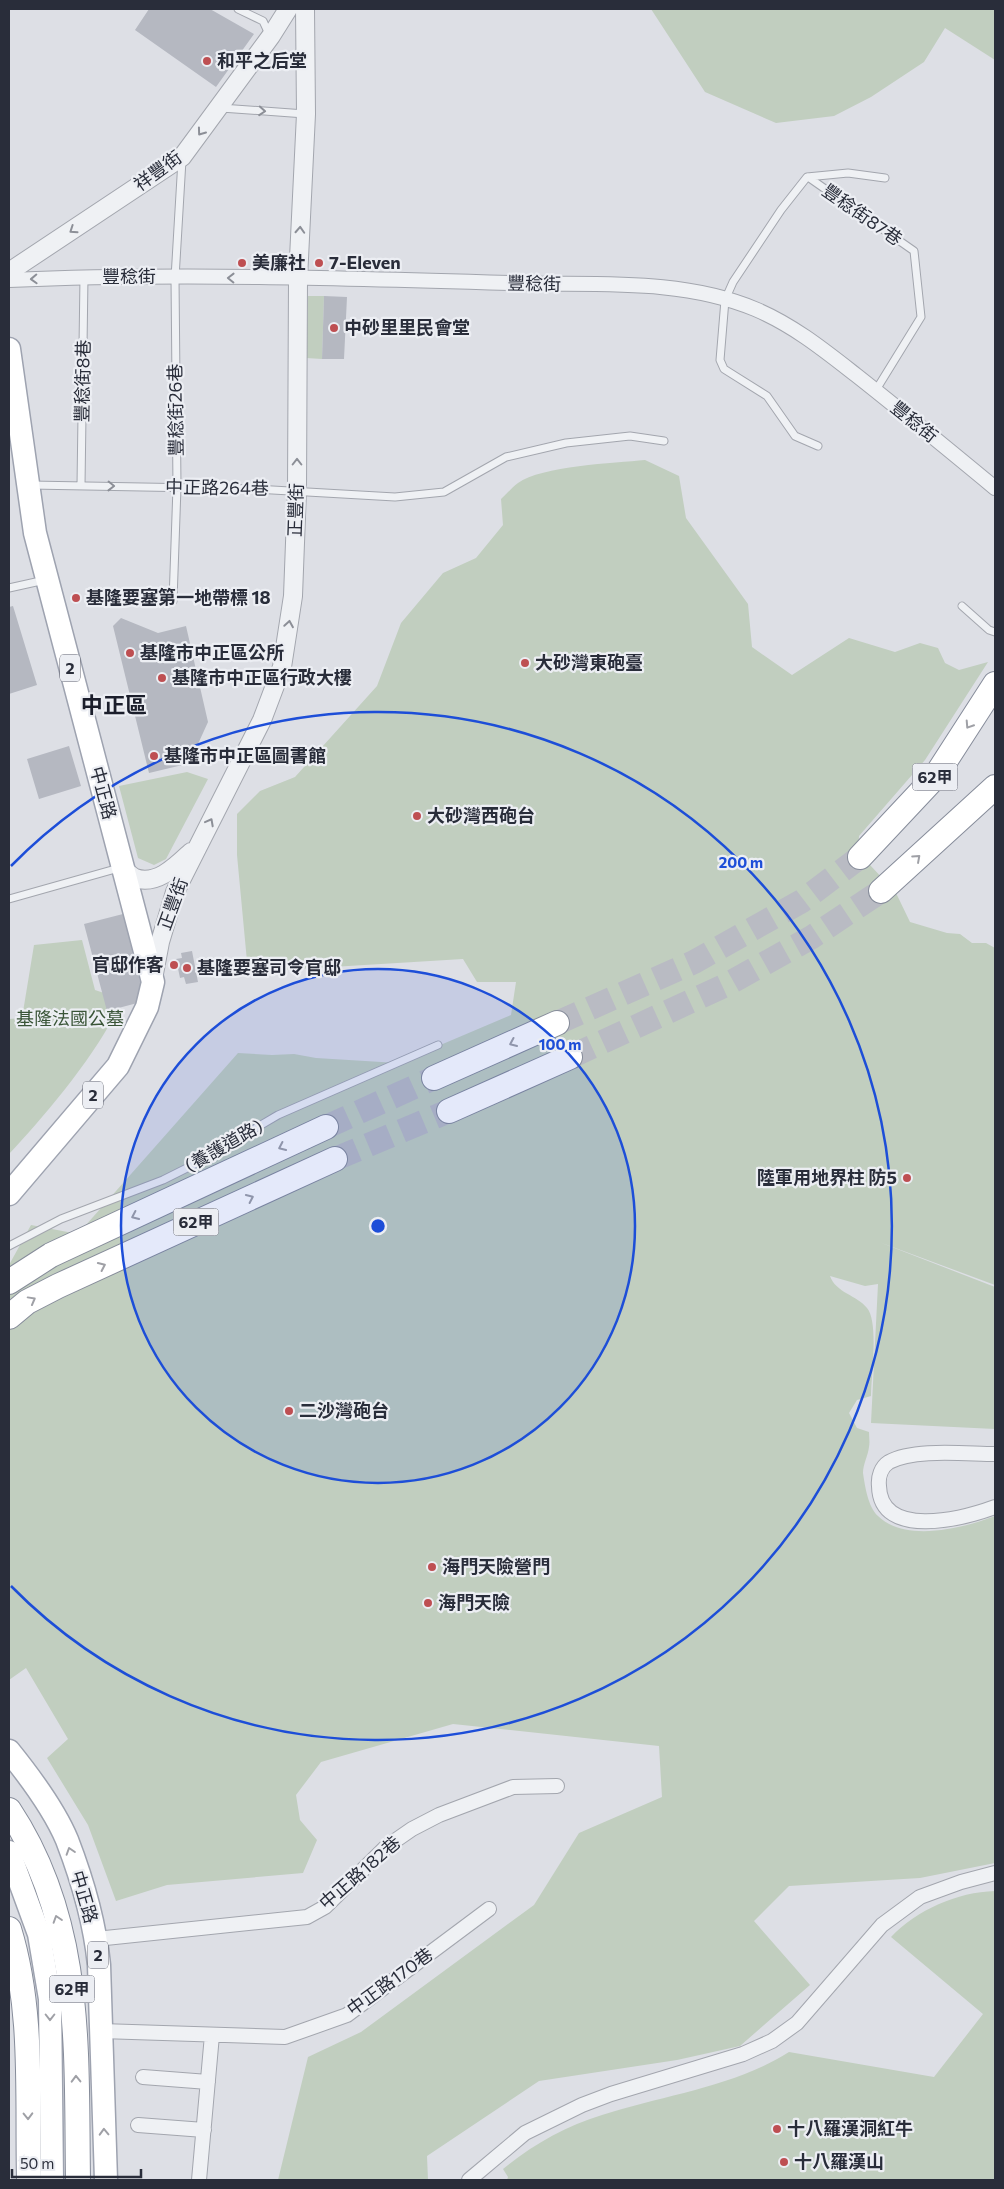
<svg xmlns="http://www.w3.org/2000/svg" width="1004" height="2189" font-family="Commissioner,'Noto Sans TC',sans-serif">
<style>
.green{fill:#c1cebf}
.building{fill:#b5b8c1}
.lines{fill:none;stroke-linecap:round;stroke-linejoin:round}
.trunk-tunnel{stroke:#b9bbc3;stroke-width:24;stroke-dasharray:24 12;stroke-linecap:butt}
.service-casing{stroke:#a3a6ae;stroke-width:9}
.minor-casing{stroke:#a3a6ae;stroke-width:16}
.tertiary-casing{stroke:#a3a6ae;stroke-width:20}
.primary-casing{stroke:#9ea3b0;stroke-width:25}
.trunk-casing{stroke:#868c9a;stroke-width:26}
.service{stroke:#eff1f4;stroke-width:7}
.minor{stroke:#eff1f4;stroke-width:14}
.tertiary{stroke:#eff1f4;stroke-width:18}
.primary{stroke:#fff;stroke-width:22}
.trunk{stroke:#fff;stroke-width:24}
.oneway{stroke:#8c8f97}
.oneway2{stroke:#9fa0a6}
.ring{fill:none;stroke:#1d4ed8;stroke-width:2.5}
.poi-dot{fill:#be4f52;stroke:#eceef3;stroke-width:2}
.labels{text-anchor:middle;stroke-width:4.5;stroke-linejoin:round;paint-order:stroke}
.shield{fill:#eceef3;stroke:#646772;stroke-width:1}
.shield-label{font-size:16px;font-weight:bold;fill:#292d3a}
.poi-label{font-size:18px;font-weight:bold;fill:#292d3a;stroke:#eceef3;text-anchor:start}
.street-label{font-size:18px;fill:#292d3a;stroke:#eceef3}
.park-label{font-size:18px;fill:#395437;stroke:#eceef3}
.district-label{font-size:22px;font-weight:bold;fill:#1b1e2b;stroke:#eceef3}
.centre{fill:#1d4ed8;stroke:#eceef3;stroke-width:2.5}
.ring-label{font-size:15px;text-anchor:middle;font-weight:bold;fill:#1d4ed8;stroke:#eceef3;stroke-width:4.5;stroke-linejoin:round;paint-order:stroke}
</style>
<rect width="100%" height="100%" fill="#dddfe5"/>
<path class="green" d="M651 9H995V60L945 28 924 62 871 97 834 116 776 123 705 92Z
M308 296H324L322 359 306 358Z
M645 460 679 476 686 518 748 604 752 647 792 675 849 638 895 652 920 643 938 648 945 663 959 670 988 662 925 760 859 836 858 852 896 893 910 922 947 933 960 934 972 943H986L995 948V1285L879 1242 995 1287V1429L871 1423 878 1284 865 1286 830 1276C836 1293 857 1295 867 1308 879 1322 871 1377 871 1396L857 1400 849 1413 857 1428 869 1432C869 1437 870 1442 869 1447 868 1456 863 1464 863 1473 865 1486 868 1507 878 1516 905 1543 964 1528 995 1516V1863L920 1878 789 1886 754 1921 810 1985 740 2046 677 2060 539 2081 427 2156 428 2180H278L308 2057 361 2032 534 1905 579 1833 662 1797 659 1746 453 1724 321 1762 296 1795 300 1820 317 1840 303 1873 167 1885 116 1901 88 1825 47 1758 68 1739 26 1668 9 1680V1265L31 1225 78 1234 238 1053 272 1055 294 1054 316 1058 398 1063 511 1015 516 982H477L463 959 248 972 237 855V814L260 791 295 777 377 686 401 623 443 573 476 558 503 525 501 499C507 494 512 487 518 483 541 466 615 463 645 460Z
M187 772 208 779 166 859 154 865 138 858 119 786Z
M82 940 95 990 122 999C103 1047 45 1116 9 1154V1019L22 1018 34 945Z
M995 1891V2180H507L508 2177 503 2169C532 2145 566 2126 602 2115 664 2095 734 2087 789 2052L934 2077 983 2014 891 1937C917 1910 957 1892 995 1891Z"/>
<path class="building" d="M149 9H210L254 34 216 87 135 30Z
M324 296 347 297 344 359H322Z
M13 606 37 685 9 694V607Z
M121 618 158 633 186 626 208 722 198 744 195 762 149 773 113 626Z
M69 746 81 786 39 799 27 759Z
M123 914 145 1001 107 1011 84 924Z
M192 951 198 982 186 984 184 977 180 978 176 959 182 958 181 953Z"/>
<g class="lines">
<path class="trunk-tunnel" d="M557 1023 694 962 802 901 860 857
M570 1057 726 985 812 937 881 891
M326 1127 434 1078
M335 1159 449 1111"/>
<defs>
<path id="service" d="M238 9 263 21 270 36
M221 108 305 114
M808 177 914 251 921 317 876 390
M818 446 795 436 767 396 724 369 720 360 725 300 733 282 781 210 807 177 848 173 885 178
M30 485 255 489 395 497 444 492 506 457 566 443 630 436 664 441
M81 485 84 277
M9 588 45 580
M173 601 177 487 175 278 182 160
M962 606 989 630 995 632
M9 899 119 868
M9 1246 61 1219 163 1180 193 1165 278 1115 438 1045"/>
<path id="minor" d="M9 280C175 273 343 278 510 283 591 286 679 277 755 309 793 325 824 350 856 375 903 412 949 450 995 488
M995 1454C967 1454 914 1448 889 1462 881 1467 878 1477 879 1486 880 1541 965 1518 995 1507
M96 1939 307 1917 325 1907 386 1847 412 1829 439 1815 513 1787 557 1786
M101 2031 285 2037 347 2015 489 1909
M143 2077 208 2082
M138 2125 204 2130
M199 2180 212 2035
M469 2180 525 2133 582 2105 611 2094 743 2054 772 2041 797 2023 882 1925 920 1897 961 1882 995 1873"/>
<path id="tertiary" d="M9 272 182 157 271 36 288 9
M122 868C126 871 131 876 135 878 157 886 177 865 191 852
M153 979 160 942 175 892 262 720 282 667 293 596 297 490 298 279 306 114 305 9"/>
<path id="primary" d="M9 349 35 533 153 982 147 1007 118 1066 9 1194
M9 1751C30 1777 54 1809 67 1840 82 1879 95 1924 99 1965L106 2180
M9 1852 39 1934 50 1999 52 2180"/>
<path id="trunk" d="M860 857 935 777 995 684
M881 891 995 787
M434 1078 557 1023
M449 1111 570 1057
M9 1282 51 1255 326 1127
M9 1317 27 1302 58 1286 335 1159
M9 1810C84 1923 76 2051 78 2180
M9 1929C34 2010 27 2097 29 2180"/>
</defs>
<use href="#service" class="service-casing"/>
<use href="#minor" class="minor-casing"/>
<use href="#tertiary" class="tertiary-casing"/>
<use href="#primary" class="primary-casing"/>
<use href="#trunk" class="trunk-casing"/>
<use href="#service" class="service"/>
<use href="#minor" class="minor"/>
<use href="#tertiary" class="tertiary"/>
<use href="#primary" class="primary"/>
<use href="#trunk" class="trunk"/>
</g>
<defs><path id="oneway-chevron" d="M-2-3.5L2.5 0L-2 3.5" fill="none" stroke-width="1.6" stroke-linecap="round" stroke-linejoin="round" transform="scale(1.25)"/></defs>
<g class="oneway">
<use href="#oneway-chevron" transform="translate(262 111) rotate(4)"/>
<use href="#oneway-chevron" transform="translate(201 132) rotate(126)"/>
<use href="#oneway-chevron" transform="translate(73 230) rotate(146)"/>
<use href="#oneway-chevron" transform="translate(300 230) rotate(-87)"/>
<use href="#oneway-chevron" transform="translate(231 278) rotate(-179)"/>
<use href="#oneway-chevron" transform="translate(34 279) rotate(178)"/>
<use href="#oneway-chevron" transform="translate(297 462) rotate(-90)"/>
<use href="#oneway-chevron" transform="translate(111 486) rotate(1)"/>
<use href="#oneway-chevron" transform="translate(289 624) rotate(-81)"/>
<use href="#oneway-chevron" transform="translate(210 822) rotate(-62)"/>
</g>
<g class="oneway2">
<use href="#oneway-chevron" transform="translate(969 725) rotate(123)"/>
<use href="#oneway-chevron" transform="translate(917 858) rotate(-42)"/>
<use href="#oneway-chevron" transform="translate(513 1043) rotate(156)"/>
<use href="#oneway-chevron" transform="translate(282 1147) rotate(155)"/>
<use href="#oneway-chevron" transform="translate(250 1198) rotate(-25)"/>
<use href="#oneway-chevron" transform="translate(135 1216) rotate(155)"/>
<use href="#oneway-chevron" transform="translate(102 1266) rotate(-25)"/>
<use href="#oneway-chevron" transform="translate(32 1300) rotate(-29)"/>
<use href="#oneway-chevron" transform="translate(70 1851) rotate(-108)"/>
<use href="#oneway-chevron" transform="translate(57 1919) rotate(-108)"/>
<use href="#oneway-chevron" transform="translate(50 2017) rotate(90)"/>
<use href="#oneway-chevron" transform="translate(76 2079) rotate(-91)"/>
<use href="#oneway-chevron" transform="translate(28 2116) rotate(89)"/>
<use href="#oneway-chevron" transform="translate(104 2132) rotate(-92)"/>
</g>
<circle cx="378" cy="1226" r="257" fill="#1d4ed8" fill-opacity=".12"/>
<g class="ring">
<circle cx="378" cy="1226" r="257"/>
<path d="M11 866A514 514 0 1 1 11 1586"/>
</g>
<g class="poi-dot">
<circle cx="207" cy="61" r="5"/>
<circle cx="242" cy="263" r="5"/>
<circle cx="319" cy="263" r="5"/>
<circle cx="334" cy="328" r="5"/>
<circle cx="76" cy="598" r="5"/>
<circle cx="130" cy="653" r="5"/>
<circle cx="525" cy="663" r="5"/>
<circle cx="162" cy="678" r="5"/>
<circle cx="154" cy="756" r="5"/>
<circle cx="417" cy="816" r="5"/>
<circle cx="174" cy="965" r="5"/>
<circle cx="187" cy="968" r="5"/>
<circle cx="907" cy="1178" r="5"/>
<circle cx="289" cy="1411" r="5"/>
<circle cx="432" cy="1567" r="5"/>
<circle cx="428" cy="1603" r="5"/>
<circle cx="777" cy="2129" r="5"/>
<circle cx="784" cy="2162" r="5"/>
</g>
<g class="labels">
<g class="shield">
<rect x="60" y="654.5" width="20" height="27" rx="4"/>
<rect x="912.5" y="763.5" width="45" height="27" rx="4"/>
<rect x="83" y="1081.5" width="20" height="27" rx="4"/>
<rect x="173.5" y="1208.5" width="45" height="27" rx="4"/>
<rect x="88" y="1941.5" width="20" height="27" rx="4"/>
<rect x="49.5" y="1975.5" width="45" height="27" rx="4"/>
</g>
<g class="shield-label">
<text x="70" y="674">2</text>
<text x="935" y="783">62甲</text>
<text x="93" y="1101">2</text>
<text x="196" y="1228">62甲</text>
<text x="98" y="1961">2</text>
<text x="72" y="1995">62甲</text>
</g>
<g class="poi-label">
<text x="217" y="67">和平之后堂</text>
<text x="252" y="269">美廉社</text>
<text x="329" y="269">7-Eleven</text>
<text x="344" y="334">中砂里里民會堂</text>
<text x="86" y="604">基隆要塞第一地帶標 18</text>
<text x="140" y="659">基隆市中正區公所</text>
<text x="535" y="669">大砂灣東砲臺</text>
<text x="172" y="684">基隆市中正區行政大樓</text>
<text x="164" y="762">基隆市中正區圖書館</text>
<text x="427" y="822">大砂灣西砲台</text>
<text x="164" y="971" text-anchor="end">官邸作客</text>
<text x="197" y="974">基隆要塞司令官邸</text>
<text x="897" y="1184" text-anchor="end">陸軍用地界柱 防5</text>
<text x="299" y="1417">二沙灣砲台</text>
<text x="442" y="1573">海門天險營門</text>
<text x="438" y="1609">海門天險</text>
<text x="787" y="2135">十八羅漢洞紅牛</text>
<text x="794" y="2168">十八羅漢山</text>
</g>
<g class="street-label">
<text transform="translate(158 171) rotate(-36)" y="6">祥豐街</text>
<text transform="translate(862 215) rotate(35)" y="6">豐稔街87巷</text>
<text x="129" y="283">豐稔街</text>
<text transform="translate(534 284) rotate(1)" y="6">豐稔街</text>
<text transform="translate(83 381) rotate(-89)" y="6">豐稔街8巷</text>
<text transform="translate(176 410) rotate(-91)" y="6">豐稔街26巷</text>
<text transform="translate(914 422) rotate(39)" y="6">豐稔街</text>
<text transform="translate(217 488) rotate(1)" y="6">中正路264巷</text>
<text transform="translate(296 510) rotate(-88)" y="6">正豐街</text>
<text transform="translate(103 793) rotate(75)" y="6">中正路</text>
<text transform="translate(173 904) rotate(-70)" y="6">正豐街</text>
<text transform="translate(224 1146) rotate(-30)" y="6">(養護道路)</text>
<text transform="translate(360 1873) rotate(-41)" y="6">中正路182巷</text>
<text transform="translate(84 1897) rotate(74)" y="6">中正路</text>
<text transform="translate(390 1982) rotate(-36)" y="6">中正路170巷</text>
</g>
<g class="park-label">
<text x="70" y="1025">基隆法國公墓</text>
</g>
<g class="district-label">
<text x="114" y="713">中正區</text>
</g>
</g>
<circle cx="378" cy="1226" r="8" class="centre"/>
<g class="ring-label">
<text x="741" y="868">200 m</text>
<text x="560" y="1050">100 m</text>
</g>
<rect width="1004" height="2189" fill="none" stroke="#292d3a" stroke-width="20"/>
<path d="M12 2169v8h129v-8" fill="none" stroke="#292d3a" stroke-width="2.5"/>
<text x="20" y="2169" font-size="15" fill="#292d3a" stroke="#eceef3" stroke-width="4" paint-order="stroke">50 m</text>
</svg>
